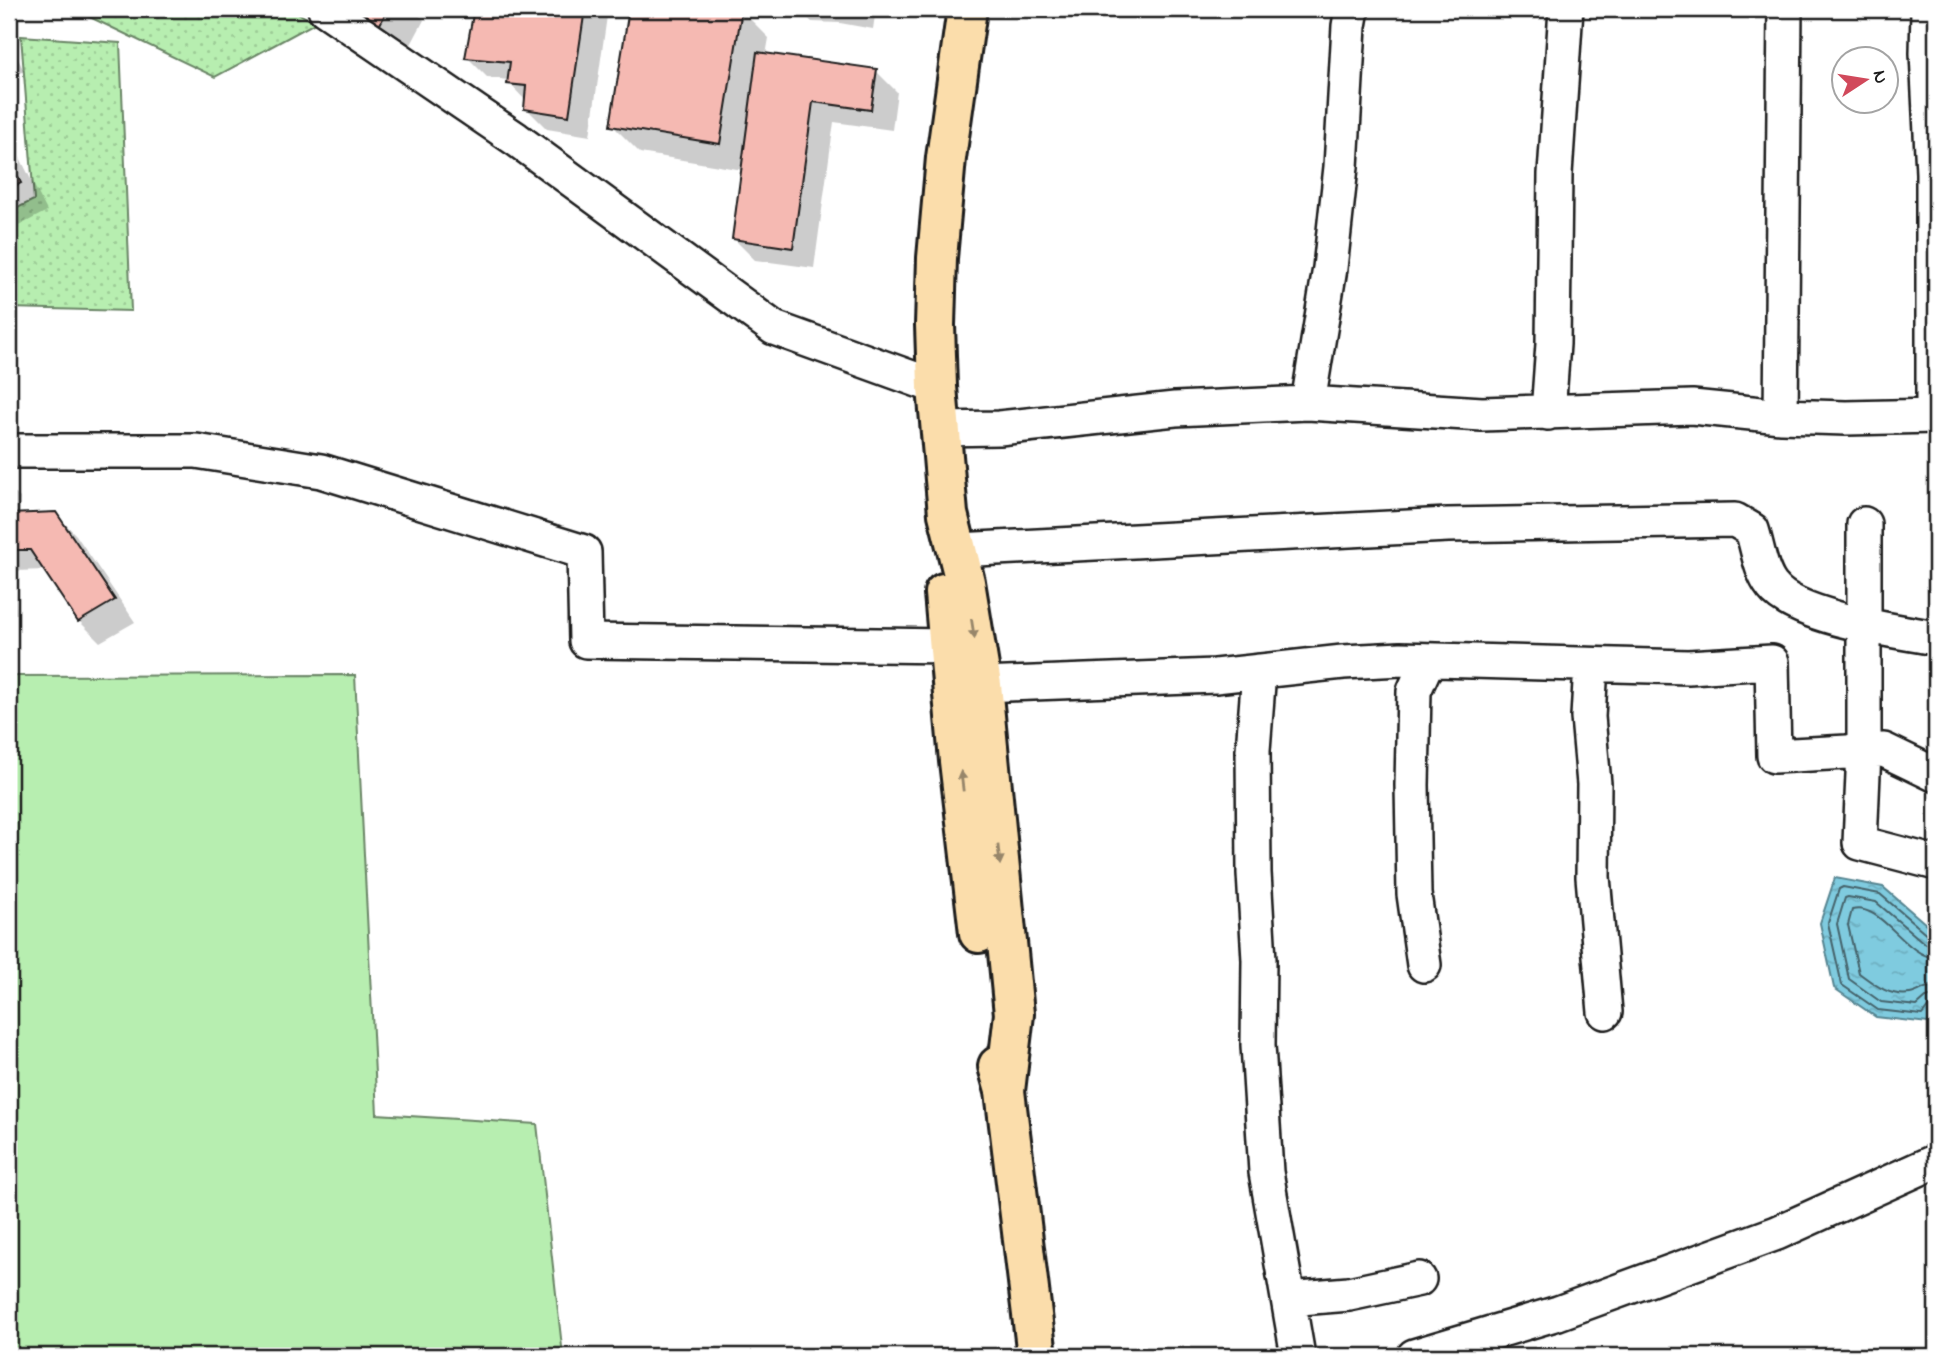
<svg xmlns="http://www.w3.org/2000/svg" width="1945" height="1365" font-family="'Indie Flower',sans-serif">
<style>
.grass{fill:url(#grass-dots);stroke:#6a8566;stroke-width:2}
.garden{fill:#b7eeb0;stroke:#6a8566;stroke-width:2}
.water{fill:url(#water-ripples);stroke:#578591;stroke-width:2}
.shadow{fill:#0003}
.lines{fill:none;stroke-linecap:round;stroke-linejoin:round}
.shore{stroke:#44626a;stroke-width:2}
.building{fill:#f5b9b2;stroke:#1c1c1c;stroke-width:2}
.minor-casing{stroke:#1c1c1c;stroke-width:38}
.major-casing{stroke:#1c1c1c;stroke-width:44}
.minor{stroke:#fff;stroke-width:33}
.major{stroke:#fbddab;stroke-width:38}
.oneway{fill:#97866b}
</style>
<defs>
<pattern id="grass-dots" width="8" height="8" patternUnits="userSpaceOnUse" patternTransform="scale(1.75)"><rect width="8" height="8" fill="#b7eeb0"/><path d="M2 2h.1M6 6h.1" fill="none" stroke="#9dcc97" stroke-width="1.8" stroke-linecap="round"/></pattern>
<pattern id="water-ripples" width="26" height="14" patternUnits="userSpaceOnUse" patternTransform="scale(1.75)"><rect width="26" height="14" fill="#7fcbdf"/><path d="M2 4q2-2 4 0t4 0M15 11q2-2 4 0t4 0" fill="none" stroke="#6daebf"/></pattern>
</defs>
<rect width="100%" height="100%" fill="#fff"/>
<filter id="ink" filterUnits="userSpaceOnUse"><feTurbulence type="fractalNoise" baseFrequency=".0143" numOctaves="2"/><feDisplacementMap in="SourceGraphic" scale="14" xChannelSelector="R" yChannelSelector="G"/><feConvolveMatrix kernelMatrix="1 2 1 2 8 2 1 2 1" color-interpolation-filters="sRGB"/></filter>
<g filter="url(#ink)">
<path class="grass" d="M73 9H291L315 23 215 77Z
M21 36 120 43 131 311 9 308V212L34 200Z"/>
<path class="garden" d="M355 675 377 1114 537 1124 563 1356H9V676Z"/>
<path class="water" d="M1835 878 1883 887 1934 931 1936 941V1004L1928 1023 1876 1017 1834 988 1820 923Z"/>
<path class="shadow" d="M337 9H412L424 20 406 54Z
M476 9H608L590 136 547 129 526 108V101L509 83V80L488 78 467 57Z
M630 9 741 10 769 38 766 55 876 71 897 92 892 130 834 122 814 268 755 260 734 239 743 170 640 153 612 125Z
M798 9H876L873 29 840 23 812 22Z
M9 41 24 71 9 79Z
M9 136 47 211 9 231Z
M9 487 20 498 19 515 55 513 76 535 135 622 100 642 79 621 46 570 15 571 17 614H9Z"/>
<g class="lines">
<path class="shore" d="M1936 938 1929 936 1880 894 1843 887 1839 889 1828 923 1842 985 1878 1010 1922 1015 1929 1006 1936 1004
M1936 947 1924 943 1876 902 1848 897 1845 898 1837 924 1849 979 1881 1002 1917 1006 1926 998 1936 995
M1936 958C1904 956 1882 902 1852 910L1848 925 1859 973C1874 984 1889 997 1910 994 1919 993 1926 985 1936 985"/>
</g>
<path class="building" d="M349 9H388L378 28Z
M474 9H585L569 116 524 109 526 86 507 84 510 62 465 58Z
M629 9H742L720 144 610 126Z
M757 52 877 69 871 110 813 102 793 248 732 239Z
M9 160 21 183 9 189Z
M56 512 115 600 78 622 30 550H9V514Z"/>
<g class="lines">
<defs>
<path id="minor" d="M325 9 516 139 774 328 937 387
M1928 9 1927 53 1933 173V416
M1308 403 1330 268 1341 167 1349 26 1352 9
M1548 413 1553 344 1555 174 1566 9
M1781 416 1785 9
M941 429 999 428 1175 409 1308 403 1482 414 1692 407 1781 416 1846 418 1936 416
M9 451H196L321 471 584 552 586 641 948 646
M1864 524V751L1860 843 1936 863
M958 550 1448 525 1735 520 1752 530C1758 548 1760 571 1772 586 1796 618 1897 631 1936 638
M1591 665 1588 717 1594 784 1593 877 1605 1012
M1259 671 1253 750 1254 873 1259 960 1258 1045 1266 1172 1298 1356
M982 685 1215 676 1343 662 1401 659 1688 667 1772 662 1774 756 1884 750 1936 775
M1424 965 1414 894 1412 785 1414 691 1428 660
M1288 1299 1349 1294 1419 1279
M1414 1356 1558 1313 1777 1233 1936 1161"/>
<path id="major" d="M967 9 946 158 937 258 935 325 937 387 948 514 965 582 982 685 1014 1014 1005 1091
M944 593 959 761 979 933
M998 1066 1005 1091 1037 1356"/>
</defs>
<use href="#minor" class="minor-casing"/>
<use href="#major" class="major-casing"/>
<use href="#minor" class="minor"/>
<use href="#major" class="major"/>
</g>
<defs><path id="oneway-solid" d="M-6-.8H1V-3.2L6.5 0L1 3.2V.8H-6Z" transform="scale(1.75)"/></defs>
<g class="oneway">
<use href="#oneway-solid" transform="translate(973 629) rotate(81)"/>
<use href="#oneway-solid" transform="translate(962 781) rotate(-97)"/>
<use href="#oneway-solid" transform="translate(999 855) rotate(84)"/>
</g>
</g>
<rect width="1945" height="1365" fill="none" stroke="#fff" stroke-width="35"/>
<rect x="18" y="18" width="1910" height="1330" fill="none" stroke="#1c1c1c" stroke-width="2.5" filter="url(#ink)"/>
<g transform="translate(1865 80) rotate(78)"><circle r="33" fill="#ffffff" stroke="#a4a4a4" stroke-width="2"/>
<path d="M0-5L12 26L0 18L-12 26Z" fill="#d1495b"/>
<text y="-10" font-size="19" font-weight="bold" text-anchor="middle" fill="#1c1c1c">N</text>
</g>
</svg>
